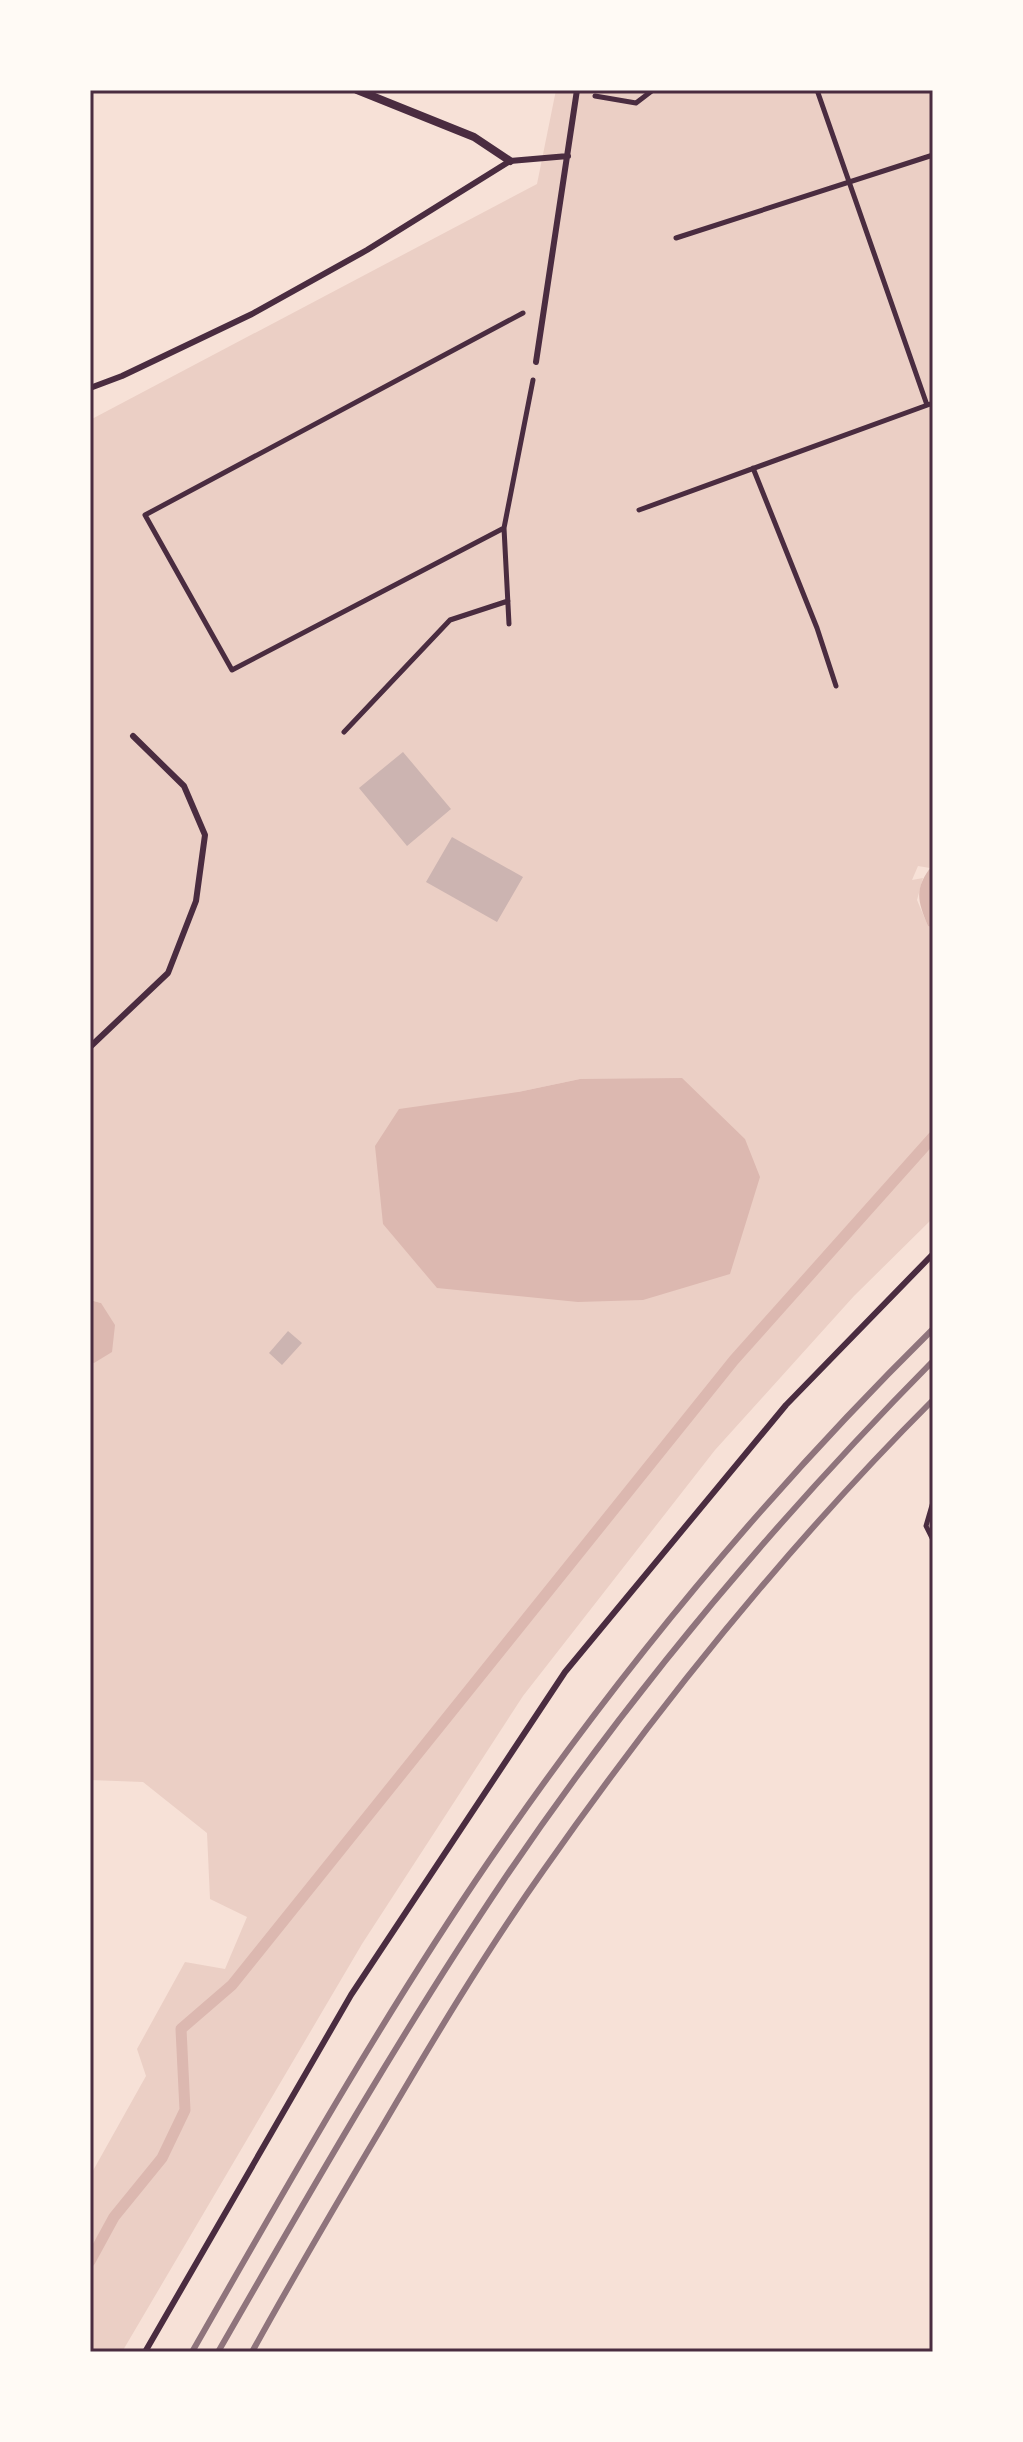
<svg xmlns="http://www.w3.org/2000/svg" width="1023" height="2442" font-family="'PT Sans Narrow',sans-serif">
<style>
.green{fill:#ebcfc5;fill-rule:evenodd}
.water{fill:#dcb8b0}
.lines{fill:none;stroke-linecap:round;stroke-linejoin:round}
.stream{stroke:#dcb8b0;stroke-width:11}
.building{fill:#ccb4b1}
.path{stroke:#4a2c40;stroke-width:5}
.service{stroke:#4a2c40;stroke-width:6}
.minor{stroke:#4a2c40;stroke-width:8}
.rail{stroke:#8f747c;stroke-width:6}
.neatline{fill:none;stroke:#4a2c40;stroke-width:3}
</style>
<rect width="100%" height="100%" fill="#f7e1d7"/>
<path class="green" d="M556 90H933V864L930 868 918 866 912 880 923 878 917 900 928 926 933 928V1218L854 1296 715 1450 523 1696 362 1944 122 2352H90V2176L146 2076 137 2049 185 1962 225 1969 247 1917 210 1899 207 1833 143 1782 90 1780V1362L94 1363 101 1303 90 1300V420L537 184ZM580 1079 383 1224 518 1092Z"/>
<path class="water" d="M933 864V928L928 926C917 899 914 889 933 864Z
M682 1078 745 1139 760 1177 730 1274 643 1300 578 1302 437 1288 383 1224 375 1146 399 1109 518 1092 580 1079Z
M90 1300 101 1303 115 1325 112 1352 94 1363 90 1362Z"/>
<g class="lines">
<path class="stream" d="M90 2261 114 2217 162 2158 185 2110 181 2029 232 1985 734 1360 933 1137"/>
</g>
<path class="building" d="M403 752 451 809 407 846 359 788Z
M452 837 523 877 497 922 426 882Z
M288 1331 302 1343 282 1365 269 1353Z"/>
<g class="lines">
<path class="path" d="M817 90 927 405
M595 96 636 103 653 90
M676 238 933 155
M753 468 817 628 836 686
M639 510 933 403
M504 528 232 670 145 515 523 313
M509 624 504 528 533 380
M344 732 450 620 508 601
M933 1502 926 1526 933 1540"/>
<path class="service" d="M536 362 577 90
M90 388 122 376 252 314 367 250 510 161 568 156
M90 1047 168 973 196 901 205 835 184 786 133 736
M145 2352 351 1995 565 1672 786 1405 933 1254"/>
<path class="minor" d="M357 90 474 137 510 161"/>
<path class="rail" d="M192 2352C287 2186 381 2019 489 1861 619 1671 769 1491 933 1329
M218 2352C310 2192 402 2031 505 1878 631 1692 776 1520 933 1361
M252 2352C294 2276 338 2201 382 2127 433 2040 485 1953 543 1871 660 1704 789 1544 933 1400"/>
</g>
<rect width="1023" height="2442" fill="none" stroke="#fffaf5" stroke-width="184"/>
<rect x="92" y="92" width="839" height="2258" class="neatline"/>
</svg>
